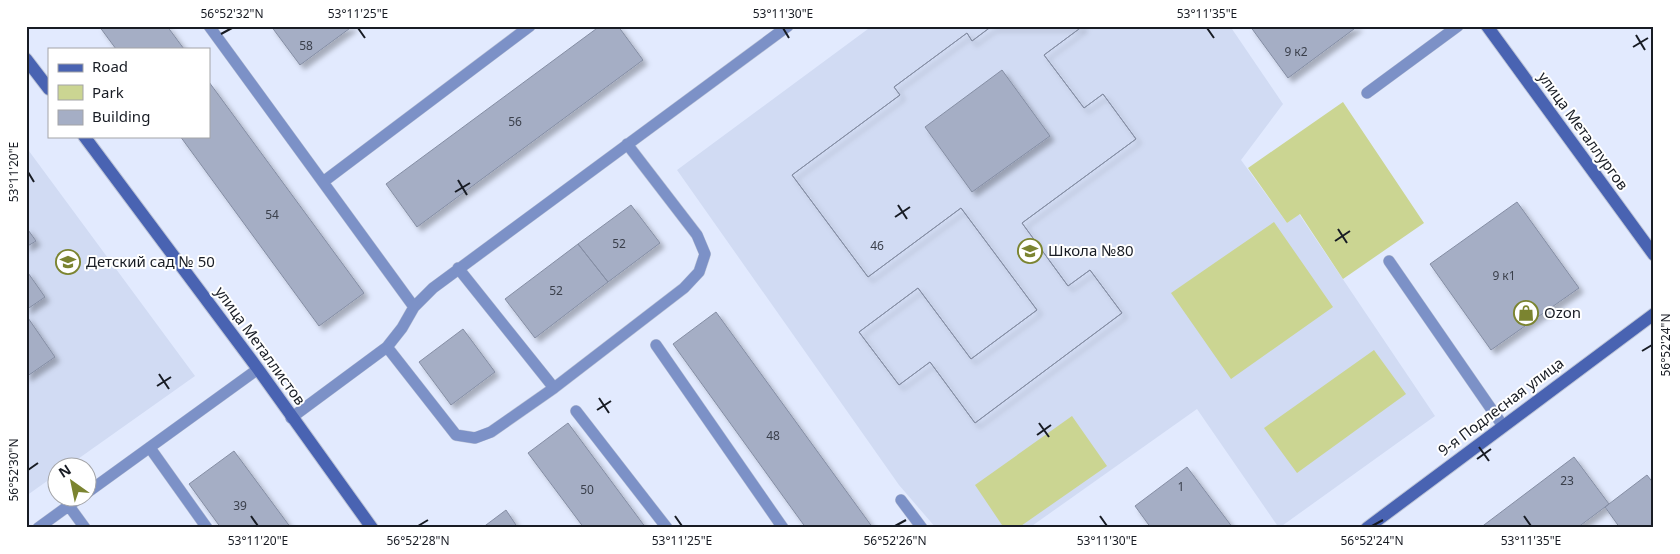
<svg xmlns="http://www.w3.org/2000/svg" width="1680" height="554" font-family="'Noto Sans',sans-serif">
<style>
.built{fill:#d1dbf3}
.green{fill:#cbd592}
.building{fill:#a5aec5;stroke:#858ea4;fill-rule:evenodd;filter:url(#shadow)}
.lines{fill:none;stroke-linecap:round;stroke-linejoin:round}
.lane-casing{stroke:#bec5d7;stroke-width:12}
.secondary-casing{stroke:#bec5d7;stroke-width:14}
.lane{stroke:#7c91c7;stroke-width:11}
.secondary{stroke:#4963b2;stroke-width:12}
.ticks{fill:none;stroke:#181c24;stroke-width:2}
.labels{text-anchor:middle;stroke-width:4;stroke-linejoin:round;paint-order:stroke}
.number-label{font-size:12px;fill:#3b404c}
.street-label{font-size:15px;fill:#181c24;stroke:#fff}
.poi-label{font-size:15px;fill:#181c24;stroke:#fff;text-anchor:start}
.neatline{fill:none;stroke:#181c24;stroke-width:2}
.ticks-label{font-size:12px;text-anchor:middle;fill:#181c24}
</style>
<defs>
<filter id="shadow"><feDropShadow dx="4.5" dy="4.5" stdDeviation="2.5" flood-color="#0004"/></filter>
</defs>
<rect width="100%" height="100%" fill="#e2eafe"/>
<path class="built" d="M872 26H1230L1283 104 1241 160 1287 223 1299 214 1435 416 1279 528 1197 409 1029 528H936L899 485 677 170Z
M26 147 195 376 68 466H58L57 474 26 496Z"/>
<path class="green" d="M1343 102 1424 223 1343 279 1300 214 1287 223 1248 168Z
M1274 222 1333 307 1231 379 1171 293Z
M1374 350 1406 394 1297 473 1264 428Z
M1072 416 1107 466 1018 528H1004L975 485Z"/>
<path class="building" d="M99 26H167L184 49H116Z
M271 26H353L300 65Z
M600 26H618L643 60 417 227 386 184Z
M992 26H1083L1044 55 1084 108 1103 94 1136 139 1022 223 1068 286 1090 270 1122 313 975 423 930 362 899 385 859 332 918 288 971 359 1037 310 961 208 868 277 792 175 900 95 894 87 967 33 972 41ZM1002 70 1050 136 972 192 925 127Z
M992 26H1083L1044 55 1084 108 1103 94 1136 139 1022 223 1068 286 1090 270 1122 313 975 423 930 362 899 385 859 332 918 288 971 359 1037 310 961 208 868 277 792 175 900 95 894 87 967 33 972 41Z
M1250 26H1358L1288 78Z
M209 82 364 293 319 326 180 136H209Z
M1517 202 1579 288 1491 350 1430 264Z
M631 205 660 243 608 282 578 244Z
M26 227 36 241 26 247Z
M578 244 608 282 535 338 505 299Z
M26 270 45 297 26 310Z
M716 312 873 528H806L673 344Z
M26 315 55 357 26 377Z
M463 329 495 372 451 405 419 362Z
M568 423 646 528H584L528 453Z
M234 451 291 528H221L189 484Z
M1574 457 1609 504 1577 528H1480Z
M1187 467 1233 528H1151L1135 506Z
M1647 475 1654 484V528H1620L1605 507Z
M506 510 518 528H482Z"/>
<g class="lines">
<defs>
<path id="lane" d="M209 26 414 307
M1367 93 1458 26
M323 182 530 26
M1389 261 1503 426
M458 268 554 388
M656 345 783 528
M387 347 456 435 475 438 491 432 554 388 684 288 699 272 705 254 697 235 627 144
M576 411 667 528
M291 418 387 347 402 328 414 307 433 288 788 26
M150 448 207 528
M88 492 258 369
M901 500 922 528
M69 506 85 528
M38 528 82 496"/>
<path id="secondary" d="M1487 26 1654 255
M26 59 49 89
M84 136 258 369 372 528
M1367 528 1654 314"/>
</defs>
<use href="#lane" class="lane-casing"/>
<use href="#secondary" class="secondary-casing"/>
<use href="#lane" class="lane"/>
<use href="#secondary" class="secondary"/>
</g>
<path class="ticks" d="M358 28 365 38M783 28 789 38M1207 28 1214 38M221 34 232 28M1636 35 1645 50M1633 47 1648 38M28 172 34 182M458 180 467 195M455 192 470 183M898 205 907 219M895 217 910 207M1338 229 1347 243M1335 241 1350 231M1642 351 1652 345M159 374 169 389M157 386 171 377M599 398 609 413M597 410 611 401M1039 423 1049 437M1037 435 1051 425M1479 447 1489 461M1477 459 1491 449M28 470 38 463M251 516 258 526M675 516 682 526M1100 516 1107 526M1524 516 1531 526M418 526 428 520M895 526 906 520M1372 526 1383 520"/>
<defs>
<symbol id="school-ring" viewBox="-11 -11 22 22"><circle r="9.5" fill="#fff" stroke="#7b8430" stroke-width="1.5"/><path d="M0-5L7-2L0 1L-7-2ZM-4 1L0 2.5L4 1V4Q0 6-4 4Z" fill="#7b8430"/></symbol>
<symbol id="shop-ring" viewBox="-11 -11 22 22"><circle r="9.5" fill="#fff" stroke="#7b8430" stroke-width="1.5"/><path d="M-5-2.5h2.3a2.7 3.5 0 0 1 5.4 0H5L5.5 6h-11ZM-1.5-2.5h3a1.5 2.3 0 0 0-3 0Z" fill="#7b8430"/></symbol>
</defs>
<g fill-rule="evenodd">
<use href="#school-ring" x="1016" y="237" width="28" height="28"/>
<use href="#school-ring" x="54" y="248" width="28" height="28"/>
<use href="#shop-ring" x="1512" y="299" width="28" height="28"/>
</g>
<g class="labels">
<g class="number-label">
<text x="306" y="50">58</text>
<text x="1296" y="56">9 к2</text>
<text x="515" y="126">56</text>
<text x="272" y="219">54</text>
<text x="619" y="248">52</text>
<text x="877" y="250">46</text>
<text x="1504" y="280">9 к1</text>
<text x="556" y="295">52</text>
<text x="773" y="440">48</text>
<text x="1567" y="485">23</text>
<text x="1181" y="491">1</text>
<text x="587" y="494">50</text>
<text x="240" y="510">39</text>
</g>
<g class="street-label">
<text transform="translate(1583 131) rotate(54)" y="5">улица Металлургов</text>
<text transform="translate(260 346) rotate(54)" y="5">улица Металлистов</text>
<text transform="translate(1501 407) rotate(-37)" y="5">9-я Подлесная улица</text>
</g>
<g class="poi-label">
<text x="1048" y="256">Школа №80</text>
<text x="86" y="267">Детский сад № 50</text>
<text x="1544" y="318">Ozon</text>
</g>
</g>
<rect width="1680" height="554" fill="none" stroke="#ffffff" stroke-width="55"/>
<rect x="48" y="48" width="162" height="90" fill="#ffffff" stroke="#a3a4a7"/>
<rect x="58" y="64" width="25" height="8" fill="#4963b2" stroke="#a3a4a7"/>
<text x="92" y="72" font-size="15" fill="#181c24">Road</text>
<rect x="58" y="85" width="25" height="15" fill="#cbd592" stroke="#a3a4a7"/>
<text x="92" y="98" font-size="15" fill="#181c24">Park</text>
<rect x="58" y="110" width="25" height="15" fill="#a5aec5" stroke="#a3a4a7"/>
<text x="92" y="122" font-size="15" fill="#181c24">Building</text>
<g transform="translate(72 482) rotate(327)"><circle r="24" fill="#ffffff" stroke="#a3a4a7"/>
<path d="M0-4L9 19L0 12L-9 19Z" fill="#7b8430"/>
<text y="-8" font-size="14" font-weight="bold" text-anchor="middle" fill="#181c24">N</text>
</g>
<rect x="28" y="28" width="1624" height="498" class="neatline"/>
<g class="ticks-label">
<text x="232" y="18">56°52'32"N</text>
<text x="358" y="18">53°11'25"E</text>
<text x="783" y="18">53°11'30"E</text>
<text x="1207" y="18">53°11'35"E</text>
<text transform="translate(14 172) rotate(-90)" y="4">53°11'20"E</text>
<text transform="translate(1666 345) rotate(-90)" y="4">56°52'24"N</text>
<text transform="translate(14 470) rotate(-90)" y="4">56°52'30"N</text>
<text x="258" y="545">53°11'20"E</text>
<text x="418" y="545">56°52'28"N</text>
<text x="682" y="545">53°11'25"E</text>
<text x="895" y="545">56°52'26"N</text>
<text x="1107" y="545">53°11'30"E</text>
<text x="1372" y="545">56°52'24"N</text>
<text x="1531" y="545">53°11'35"E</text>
</g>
</svg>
